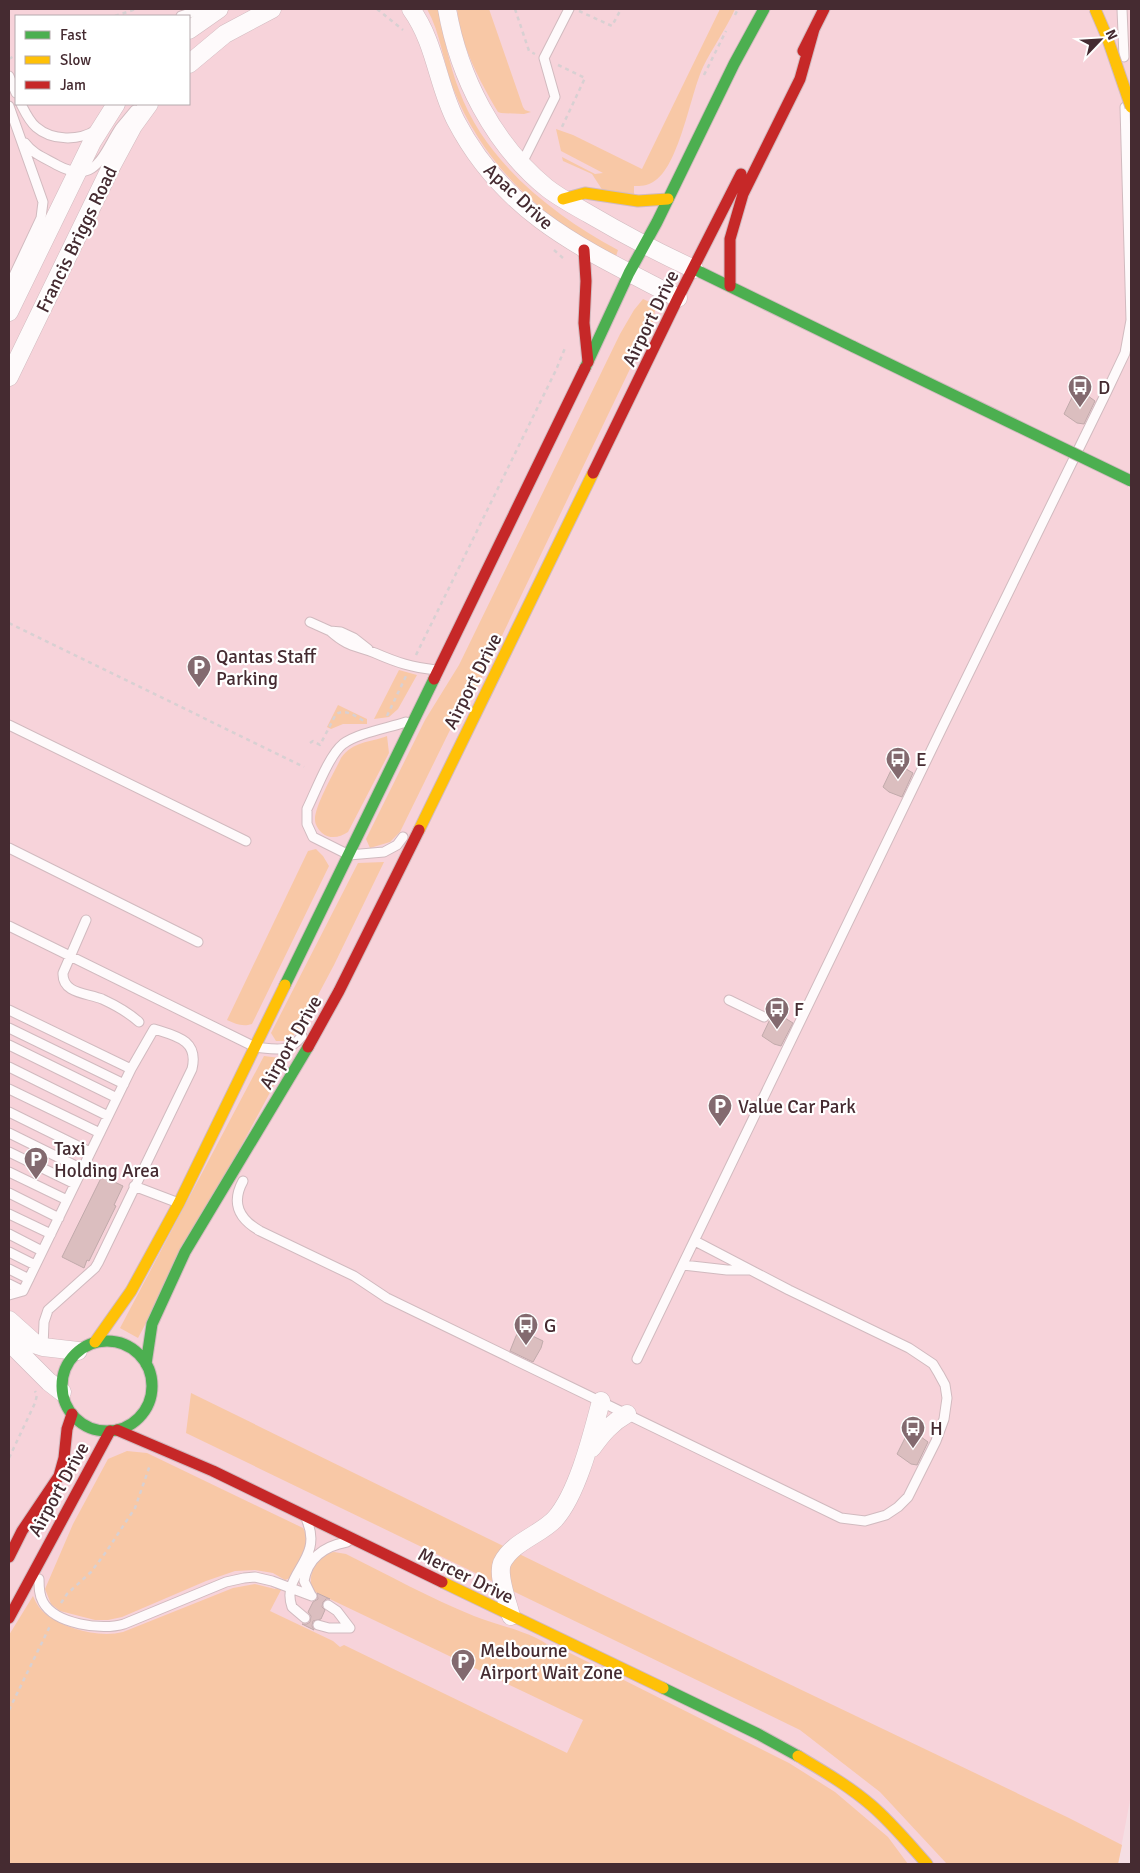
<svg xmlns="http://www.w3.org/2000/svg" width="1140" height="1873" font-family="Signika,sans-serif">
<style>
.built{fill:#f7d3da;fill-rule:evenodd}
.green{fill:#f8c8a6}
.building{fill:#dbbebf;stroke:#c1aaab}
.lines{fill:none;stroke-linecap:round;stroke-linejoin:round}
.lane-casing{stroke:#d1babf;stroke-width:11}
.street-casing{stroke:#d1babf;stroke-width:19}
.fast-casing{stroke:#d1babf;stroke-width:13}
.slow-casing{stroke:#d1babf;stroke-width:13}
.jam-casing{stroke:#d1babf;stroke-width:13}
.path{stroke:#d8d0d2;stroke-width:2.5;stroke-dasharray:4 4;stroke-linecap:butt}
.lane{stroke:#fefafb;stroke-width:9}
.street{stroke:#fefafb;stroke-width:18}
.fast{stroke:#4caf50;stroke-width:11}
.slow{stroke:#ffc107;stroke-width:11}
.jam{stroke:#c62828;stroke-width:11}
.fast-bridge-casing{stroke:#d1babf;stroke-width:13;stroke-linecap:butt}
.slow-bridge-casing{stroke:#d1babf;stroke-width:13;stroke-linecap:butt}
.fast-bridge{stroke:#4caf50;stroke-width:11}
.slow-bridge{stroke:#ffc107;stroke-width:11}
.labels{text-anchor:middle;stroke-width:4.5;stroke-linejoin:round;paint-order:stroke}
.street-label{font-size:19px;fill:#452b31;stroke:#fff}
.poi-label{font-size:19px;fill:#452b31;stroke:#fff;text-anchor:start}
</style>
<rect width="100%" height="100%" fill="#f5dee3"/>
<path class="built" d="M9 9H1131V1795L1118 1864H9ZM16 16H189V104H16Z"/>
<path class="green" d="M427 9H438C444 36 449 64 459 90 485 162 553 215 618 250L616 256C599 250 584 240 570 230 517 194 476 147 453 88 443 62 441 34 427 9Z
M457 9H489L523 107 525 110 531 112 524 114 501 113 498 112C479 80 461 46 457 9Z
M720 9H735C726 29 713 47 703 67 690 95 679 168 653 182 647 186 641 186 634 186V194L603 191 592 174 563 161 562 157 595 174 603 173 561 151 556 129 573 135 642 169Z
M643 299 656 305 653 321 473 696 450 730 400 832 390 842 370 848 366 839 425 720 459 665 620 334 634 310Z
M399 670 417 675 398 709 389 717 374 719Z
M338 705 367 719V724H343L331 729 327 727Z
M387 736 389 753 348 832C340 837 331 840 322 833 319 830 315 825 315 820 314 807 335 771 341 758 353 741 369 743 387 736Z
M316 849 323 856 329 866 252 1024C242 1027 236 1024 227 1020L308 851Z
M384 862 334 965 301 1027 291 1038 283 1041H276L271 1033 358 863Z
M264 1056 288 1059 138 1338 120 1328Z
M191 1393 599 1593 1069 1818 1122 1845 1118 1864H947L880 1792 800 1730 186 1433Z
M127 1451 147 1453 303 1528C312 1543 299 1561 293 1575L290 1578 285 1580 273 1573 255 1570 235 1571 206 1581 122 1617 108 1620H95L60 1611 51 1604 45 1589 73 1524 108 1459Z
M334 1552 346 1554C388 1575 430 1598 474 1616 499 1626 539 1633 558 1653L562 1649 789 1763 835 1792 888 1837 908 1864H9V1635L33 1596C36 1603 40 1610 47 1615 66 1629 99 1638 123 1632L233 1588 255 1584 275 1589 276 1588 281 1590 270 1611 333 1641 340 1647 344 1645 567 1753 583 1720 313 1591C306 1575 317 1555 334 1552Z"/>
<path class="building" d="M1075 391 1084 393 1095 401 1084 424 1077 423 1064 414Z
M894 764 901 766 913 773 902 797 889 792 883 787Z
M773 1013 780 1015 793 1023 781 1046 774 1044 762 1036Z
M102 1176 123 1186 114 1205 116 1206 89 1261 87 1260 84 1268 62 1257Z
M520 1330 543 1341 541 1348 533 1362 510 1351 516 1336Z
M908 1432 917 1434 928 1442 917 1465 911 1464 897 1454Z
M317 1593 330 1599H326L323 1602 322 1607 325 1610 321 1619 313 1621 312 1626 314 1630 302 1624H307L310 1622 311 1616 308 1612 313 1602 318 1599Z"/>
<g class="lines">
<defs>
<path id="lane" d="M1122 9 1124 57
M181 16 202 9
M9 76 16 93
M21 104C25 112 29 121 36 127 52 141 79 141 96 130
M9 106 43 202 41 218 9 286
M25 143C33 154 45 158 57 165 96 186 103 154 120 128 125 122 130 116 135 110
M522 163 555 97 544 58 569 9
M310 622 330 631 341 632 354 638 368 649
M330 631C349 648 355 645 375 653 398 663 411 667 436 670
M9 725 246 841
M403 837 397 845 384 852 349 855 313 837 307 824V809C315 793 329 755 343 744 358 733 388 728 406 722
M9 848 198 942
M86 920 63 973C62 994 88 993 102 999 115 1005 128 1012 139 1022
M9 926 255 1047C275 1049 288 1054 302 1036
M729 1000 764 1017
M9 1010 131 1069
M9 1028 124 1084
M9 1045 117 1098
M9 1067 108 1116
M9 1089 100 1133
M9 1112 90 1152
M9 1133 82 1169
M9 1152 75 1184
M9 1172 67 1200
M243 1181C231 1203 239 1219 260 1231L354 1276 387 1298 841 1518 865 1521 886 1515 898 1507 908 1497 936 1441 944 1419 947 1398 945 1385 939 1374 933 1364 909 1348 789 1290 695 1241
M134 1186 176 1202
M9 1193 59 1218
M9 1214 51 1234
M9 1234 42 1251
M9 1252 35 1265
M683 1265 727 1270H749
M9 1269 29 1279
M9 1284 23 1291
M9 1295 23 1291 131 1069 154 1029C176 1036 199 1040 192 1069L98 1263 95 1268 48 1310 44 1322 43 1347
M637 1359 941 730 1107 391 1125 353 1131 320 1125 107
M39 1579C39 1587 39 1595 43 1602 55 1624 102 1631 124 1624L226 1582 244 1578 255 1577 272 1581 312 1596
M311 1595 304 1581C308 1557 325 1546 347 1542
M328 1605 337 1611 350 1628
M305 1618 292 1607C280 1574 324 1560 307 1521
M318 1625 329 1628H350"/>
<path id="street" d="M411 9C436 44 437 84 456 121 506 217 588 251 678 298
M447 9C459 77 493 144 547 188 560 198 575 206 589 214 623 234 657 252 694 269
M189 30 219 9
M189 64 225 34 272 9
M9 312 92 142 116 104
M9 377 112 165 133 126 149 104
M9 1320 37 1345 43 1347 78 1351
M9 1342 49 1382 62 1392
M592 1448C602 1434 611 1423 627 1414
M511 1616C508 1603 497 1576 502 1563 512 1542 540 1535 555 1519 578 1493 592 1435 601 1401"/>
<path id="fast" d="M694 269 854 347
M585 368 629 273 657 222 734 64 764 9
M285 985 434 679
M62 1386a45 45 0 1 1 90 0a45 45 0 1 1-90 0Z
M146 1364 152 1324 185 1252 308 1047
M663 1688 758 1734 798 1756"/>
<path id="slow" d="M563 199 585 193 638 201 668 199
M419 830 593 473
M95 1342 131 1291 179 1203 285 985
M442 1582 663 1688
M798 1756C823 1771 849 1786 871 1805 892 1823 909 1844 927 1864"/>
<path id="jam" d="M803 51 824 9
M584 250 586 281 584 323 588 362
M730 286V239L743 194 800 79 814 29
M593 473 678 298 741 174
M434 679 585 368
M308 1047 339 991 419 830
M117 1430 213 1471 442 1582
M9 1557 22 1531 59 1476 64 1458 67 1429 72 1414
M9 1618 110 1431"/>
</defs>
<use href="#lane" class="lane-casing"/>
<use href="#street" class="street-casing"/>
<use href="#fast" class="fast-casing"/>
<use href="#slow" class="slow-casing"/>
<use href="#jam" class="jam-casing"/>
<path class="path" d="M377 9 403 30
M515 9 529 51 535 54
M579 11 612 26 621 9
M735 15 738 9
M115 16 136 9
M9 59 16 55
M558 65 585 78 561 129
M704 75 726 31
M554 250 563 258
M9 623 304 767
M416 655 556 370 565 348
M387 716 406 676
M310 743 313 741 320 745 336 714C346 708 356 717 366 722
M9 1458 35 1403 37 1395 35 1391
M61 1603 67 1594 91 1572 106 1552 135 1508 150 1465
M9 1710 51 1624"/>
<use href="#lane" class="lane"/>
<use href="#street" class="street"/>
<use href="#fast" class="fast"/>
<use href="#slow" class="slow"/>
<use href="#jam" class="jam"/>
<defs>
<path id="fast-bridge" d="M854 347 1131 481"/>
<path id="slow-bridge" d="M1095 9 1107 37 1131 107"/>
</defs>
<use href="#fast-bridge" class="fast-bridge-casing"/>
<use href="#slow-bridge" class="slow-bridge-casing"/>
<use href="#fast-bridge" class="fast-bridge"/>
<use href="#slow-bridge" class="slow-bridge"/>
</g>
<defs>
<symbol id="bus-pin" viewBox="-11 -11 22 30"><path d="M0 17L-7.5 6A9.5 9.5 0 1 1 7.5 6Z" fill="#836a6f" stroke="#fff"/><path d="M-5-6H5V4H4V6H2V4H-2V6H-4V4H-5ZM-3.5-4V0h7V-4ZM-3.5 1.2v1.5H-2V1.2ZM2 1.2v1.5H3.5V1.2Z" fill="#fff"/></symbol>
<symbol id="parking-pin" viewBox="-11 -11 22 30"><path d="M0 17L-7.5 6A9.5 9.5 0 1 1 7.5 6Z" fill="#836a6f" stroke="#fff"/><path d="M-3.5-5.5H1a3.5 3.5 0 0 1 0 7H-1V5.5H-3.5ZM-1-3.4V-.6H.8a1.4 1.4 0 0 0 0-2.8Z" fill="#fff"/></symbol>
</defs>
<g fill-rule="evenodd">
<use href="#bus-pin" x="1066" y="373" width="28" height="38"/>
<use href="#parking-pin" x="185" y="653" width="28" height="38"/>
<use href="#bus-pin" x="884" y="745" width="28" height="38"/>
<use href="#bus-pin" x="763" y="995" width="28" height="38"/>
<use href="#parking-pin" x="706" y="1092" width="28" height="38"/>
<use href="#parking-pin" x="22" y="1145" width="28" height="38"/>
<use href="#bus-pin" x="512" y="1311" width="28" height="38"/>
<use href="#bus-pin" x="899" y="1414" width="28" height="38"/>
<use href="#parking-pin" x="449" y="1647" width="28" height="38"/>
</g>
<g class="labels">
<g class="street-label">
<text transform="translate(519 196) rotate(43)" y="7">Apac Drive</text>
<text transform="translate(76 239) rotate(-64)" y="7">Francis Briggs Road</text>
<text transform="translate(650 318) rotate(-64)" y="7">Airport Drive</text>
<text transform="translate(472 681) rotate(-63)" y="7">Airport Drive</text>
<text transform="translate(290 1042) rotate(-60)" y="7">Airport Drive</text>
<text transform="translate(58 1489) rotate(-61)" y="7">Airport Drive</text>
<text transform="translate(466 1575) rotate(26)" y="7">Mercer Drive</text>
</g>
<g class="poi-label">
<text x="1098" y="394">D</text>
<text x="216" y="663">Qantas Staff<tspan x="216" dy="22">Parking</tspan></text>
<text x="916" y="766">E</text>
<text x="794" y="1016">F</text>
<text x="738" y="1113">Value Car Park</text>
<text x="54" y="1155">Taxi<tspan x="54" dy="22">Holding Area</tspan></text>
<text x="544" y="1332">G</text>
<text x="930" y="1435">H</text>
<text x="480" y="1657">Melbourne<tspan x="480" dy="22">Airport Wait Zone</tspan></text>
</g>
</g>
<rect width="1140" height="1873" fill="none" stroke="#452b31" stroke-width="20"/>
<rect x="15" y="15" width="175" height="90" fill="#ffffff" stroke="#b5aaad"/>
<rect x="25" y="31" width="25" height="8" fill="#4caf50" stroke="#b5aaad"/>
<text x="60" y="40" font-size="15" fill="#452b31">Fast</text>
<rect x="25" y="56" width="25" height="8" fill="#ffc107" stroke="#b5aaad"/>
<text x="60" y="65" font-size="15" fill="#452b31">Slow</text>
<rect x="25" y="81" width="25" height="8" fill="#c62828" stroke="#b5aaad"/>
<text x="60" y="90" font-size="15" fill="#452b31">Jam</text>
<g transform="translate(1100 40) rotate(65)" stroke="#ffffff" stroke-width="4" paint-order="stroke">
<path d="M0-4L9 19L0 12L-9 19Z" fill="#452b31"/>
<text y="-8" font-size="14" font-weight="bold" text-anchor="middle" fill="#452b31">N</text>
</g>
</svg>
